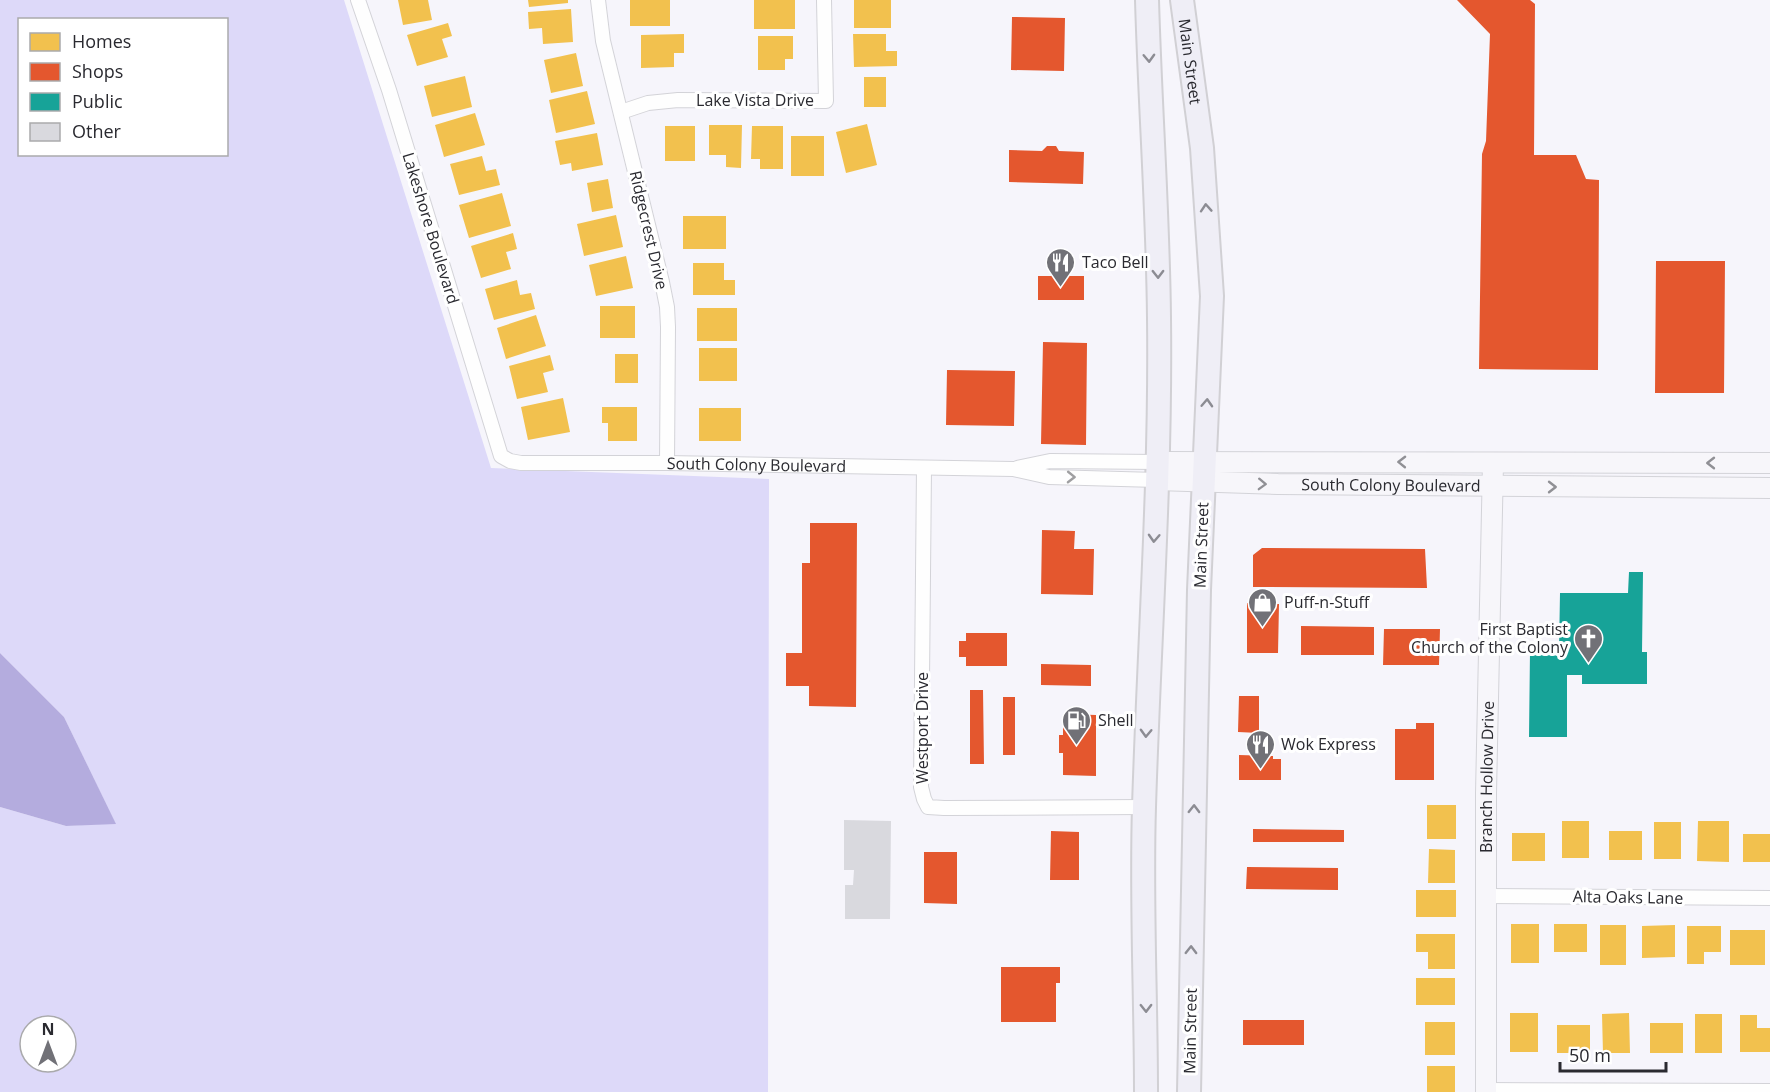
<svg xmlns="http://www.w3.org/2000/svg" width="1770" height="1092" font-family="'Open Sans',sans-serif">
<style>
.green{fill:#ddd9f9;fill-rule:evenodd}
.water{fill:#b4acde}
.homes{fill:#f2c14e}
.shops{fill:#e4572e}
.public{fill:#17a398}
.building{fill:#d9d9de}
.lines{fill:none;stroke-linecap:round;stroke-linejoin:round}
.street-casing{stroke:#d3d3d8;stroke-width:16}
.secondary-casing{stroke:#d3d3d8;stroke-width:22}
.primary-casing{stroke:#d1d0d4;stroke-width:26}
.street{stroke:#fefefe;stroke-width:14}
.secondary{stroke:#f7f6fa;stroke-width:20}
.primary{stroke:#efeef6;stroke-width:22}
.oneway{stroke:#8c8c93}
.oneway2{stroke:#909095}
.oneway3{stroke:#9f9fa1}
.labels{text-anchor:middle;stroke-width:6;stroke-linejoin:round;paint-order:stroke}
.street-label{font-size:16px;fill:#2a2a30;stroke:#fff}
.poi-label{font-size:16px;fill:#2a2a30;stroke:#fff;text-anchor:start}
</style>
<rect width="100%" height="100%" fill="#f6f5fb"/>
<path class="green" d="M0 0H344L491 468 769 479 768 1092H0V807L66 826 115 823 64 717 0 653ZM20 20H226V154H20ZM30 1026H66V1062H30Z"/>
<path class="water" d="M0 653 64 717 116 824 66 826 0 807Z"/>
<path class="homes" d="M398 0H428L432 20 403 25Z
M528 0H568V3L529 7Z
M630 0H670V26H630Z
M754 0H795V29H754Z
M854 0H891V28H854Z
M571 9 573 42 543 44 542 28 529 29 528 12Z
M448 23 452 36 442 39 448 57 417 66 407 35Z
M684 34V53H674V67L641 68V35Z
M853 34H886V51H897V66L854 67Z
M758 36H793V59H785V70H758Z
M576 53 583 86 551 93 544 60Z
M465 76 472 107 432 117 424 86Z
M864 77H886V107H864Z
M587 91 595 124 556 133 549 100Z
M475 113 485 145 444 157 435 125Z
M867 124 877 165 846 173 836 132Z
M709 125H742L741 168 726 167V155H709Z
M665 126H695V161H665Z
M752 126H783V169H760V159H751Z
M597 133 603 165 572 171 571 163 560 165 555 141Z
M791 136H824V176H791Z
M482 156 486 171 496 169 500 185 459 195 450 164Z
M608 179 613 208 592 212 587 183Z
M502 193 511 226 469 238 459 205Z
M616 215 623 247 584 256 577 224Z
M683 216H726V249H683Z
M513 233 517 249 506 252 511 269 481 278 471 246Z
M626 256 633 288 596 296 589 265Z
M693 263H724V280H735V295H693Z
M517 280 520 295 531 293 535 309 494 320 485 289Z
M600 306H635V338H600Z
M697 308H737V341H697Z
M536 315 546 346 506 359 497 328Z
M699 348H737V381H699Z
M615 354H638V383H615Z
M550 355 554 370 543 373 548 392 517 399 509 366Z
M563 398 570 432 528 440 521 407Z
M602 407H637V441H608V423H602Z
M699 408H741V441H699Z
M1427 805H1456V839H1427Z
M1562 821H1589V858H1562Z
M1698 821H1729V862L1697 861Z
M1654 822H1681V859H1654Z
M1609 831H1642V860H1609Z
M1512 833H1545V861H1512Z
M1743 834H1770V862H1743Z
M1429 849 1455 850V883H1428Z
M1416 890H1456V917H1416Z
M1511 924H1539V963H1511Z
M1554 924H1587V952H1554Z
M1600 925H1626V965H1600Z
M1675 925V957L1642 958V926Z
M1687 926H1721V952H1704V964H1687Z
M1730 930H1765V965H1730Z
M1416 934H1455V969H1428V952H1416Z
M1416 978H1455V1005H1416Z
M1510 1013H1538V1052H1510Z
M1629 1013 1630 1053H1603L1602 1014Z
M1695 1014H1722V1053H1695Z
M1740 1015H1757V1028H1770V1052H1740Z
M1425 1022H1455V1055H1425Z
M1650 1023H1683V1053H1650Z
M1557 1025H1590V1053H1557Z
M1427 1066H1455V1092H1427Z"/>
<path class="shops" d="M1457 0H1530L1535 4 1534 155H1576L1586 179 1599 180 1598 370 1479 369 1482 154 1486 141 1490 34Z
M1012 17 1065 18 1064 71 1011 70Z
M1047 146H1056L1059 151 1084 152 1083 184 1009 182V150L1042 151Z
M1656 261H1725L1724 393H1655Z
M1038 276H1084V300H1038Z
M1043 342 1087 343 1086 445 1041 444Z
M947 370 1015 371 1014 426 946 425Z
M810 523H857L856 707 809 706V686H786V653H802V563H810Z
M1042 530 1075 531 1074 549H1094L1093 595 1041 594Z
M1262 548 1425 549 1427 588 1253 587V555Z
M1247 603 1279 604 1278 653H1247Z
M1301 626 1374 627V655H1301Z
M1384 629H1440L1439 665H1383Z
M966 633H1007V666H966V657H959V641H966Z
M1041 664 1091 665V686L1041 685Z
M970 690H983L984 764H970Z
M1239 696H1259V733L1238 732Z
M1003 697H1015V755H1003Z
M1063 714 1096 715V776L1063 775V753H1059V735H1063Z
M1416 723H1434V780H1395V729H1416Z
M1239 755 1273 756V759H1281V780H1239Z
M1253 829 1344 830V842H1253Z
M1051 831 1079 832V880H1050Z
M924 852H957V904L924 903Z
M1247 867 1338 868V890L1246 889Z
M1001 967H1060V983H1056V1022H1001Z
M1243 1020H1304V1045H1243Z"/>
<path class="public" d="M1629 572H1643L1642 652H1647V684H1582V675H1567V737H1529L1530 651H1559L1560 593H1628Z"/>
<path class="building" d="M844 820 891 821 890 919H845V885H853L854 870H844Z"/>
<g class="lines">
<defs>
<g id="street">
<path id="s1" d="M358 0 389 90 501 456 510 461 521 463H667L1013 469 1049 477 1157 480"/>
<path d="M598 0 603 41 662 282 667 307 668 327 667 463"/>
<path d="M621 112 648 103 678 100 826 101 824 0"/>
<path d="M924 468 921 787 924 799 928 807 944 808 1144 807"/>
<path d="M1017 468 1050 461 1158 462"/>
<path d="M1486 896 1770 898"/>
<path d="M1486 1090 1770 1091"/>
</g>
<g id="secondary">
<path d="M1158 462 1770 463"/>
<path id="s2" d="M1157 480 1278 484 1770 488"/>
<path id="s3" d="M1486 1092V793L1493 463"/>
</g>
<g id="primary">
<path id="s4" d="M1182 0 1202 148 1212 296 1199 590 1189 1092"/>
<path d="M1146 1092C1146 997 1141 902 1144 807 1149 644 1161 481 1159 318 1158 212 1150 106 1147 0"/>
</g>
</defs>
<use href="#street" class="street-casing"/>
<use href="#secondary" class="secondary-casing"/>
<use href="#primary" class="primary-casing"/>
<use href="#street" class="street"/>
<use href="#secondary" class="secondary"/>
<use href="#primary" class="primary"/>
</g>
<defs><path id="oneway-chevron" d="M-2-3.5L2.5 0L-2 3.5" fill="none" stroke-width="1.6" stroke-linecap="round" stroke-linejoin="round" transform="scale(1.5)"/></defs>
<g class="oneway">
<use href="#oneway-chevron" transform="translate(1149 58) rotate(88)"/>
<use href="#oneway-chevron" transform="translate(1206 208) rotate(-94)"/>
<use href="#oneway-chevron" transform="translate(1158 274) rotate(89)"/>
<use href="#oneway-chevron" transform="translate(1207 403) rotate(-87)"/>
<use href="#oneway-chevron" transform="translate(1154 538) rotate(93)"/>
<use href="#oneway-chevron" transform="translate(1146 733) rotate(92)"/>
<use href="#oneway-chevron" transform="translate(1194 809) rotate(-89)"/>
<use href="#oneway-chevron" transform="translate(1191 950) rotate(-89)"/>
<use href="#oneway-chevron" transform="translate(1146 1008) rotate(89)"/>
</g>
<g class="oneway2">
<use href="#oneway-chevron" transform="translate(1402 462) rotate(-179)"/>
<use href="#oneway-chevron" transform="translate(1711 463) rotate(180)"/>
<use href="#oneway-chevron" transform="translate(1262 484) rotate(2)"/>
<use href="#oneway-chevron" transform="translate(1552 487)"/>
</g>
<use class="oneway3" href="#oneway-chevron" transform="translate(1071 477) rotate(1)"/>
<defs>
<symbol id="restaurant-pin" viewBox="-11 -11 22 30"><path d="M0 17L-7.5 6A9.5 9.5 0 1 1 7.5 6Z" fill="#717177" stroke="#fff"/><path d="M-5-6h1v4h1v-4h1v4h1v-4h1v5L-1.5 .5V6h-2V.5L-5-1ZM5-6V6H3V1.5H1.5Q1.5-4 5-6Z" fill="#fff"/></symbol>
<symbol id="shop-pin" viewBox="-11 -11 22 30"><path d="M0 17L-7.5 6A9.5 9.5 0 1 1 7.5 6Z" fill="#717177" stroke="#fff"/><path d="M-5-2.5h2.3a2.7 3.5 0 0 1 5.4 0H5L5.5 6h-11ZM-1.5-2.5h3a1.5 2.3 0 0 0-3 0Z" fill="#fff"/></symbol>
<symbol id="church-pin" viewBox="-11 -11 22 30"><path d="M0 17L-7.5 6A9.5 9.5 0 1 1 7.5 6Z" fill="#717177" stroke="#fff"/><path d="M-1.2-6h2.4v3.5h3.3v2.4h-3.3V6h-2.4V-.1h-3.3v-2.4h3.3Z" fill="#fff"/></symbol>
<symbol id="fuel-pin" viewBox="-11 -11 22 30"><path d="M0 17L-7.5 6A9.5 9.5 0 1 1 7.5 6Z" fill="#717177" stroke="#fff"/><path d="M-5.5-6h7V0h2V4h1.3V-2.5L3-4.5l.8-.8L6-3V5H2.5V1h-1V6h-7ZM-4.2-4.7v3.2H.2V-4.7Z" fill="#fff"/></symbol>
</defs>
<g fill-rule="evenodd">
<use href="#restaurant-pin" x="1044" y="246" width="33" height="45"/>
<use href="#shop-pin" x="1246" y="586" width="33" height="45"/>
<use href="#church-pin" x="1572" y="622" width="33" height="45"/>
<use href="#fuel-pin" x="1060" y="704" width="33" height="45"/>
<use href="#restaurant-pin" x="1244" y="728" width="33" height="45"/>
</g>
<g class="labels">
<g class="street-label">
<text dy="6" stroke="none"><textPath href="#s4" startOffset="62">Main Street</textPath></text>
<text x="755" y="106">Lake Vista Drive</text>
<text transform="translate(431 228) rotate(73)" y="6">Lakeshore Boulevard</text>
<text transform="translate(649 230) rotate(77)" y="6">Ridgecrest Drive</text>
<text dy="6" stroke="none"><textPath href="#s1" startOffset="735">South Colony Boulevard</textPath></text>
<text dy="6" stroke="none"><textPath href="#s2" startOffset="234">South Colony Boulevard</textPath></text>
<text transform="translate(1201 545) rotate(-88)" y="6">Main Street</text>
<text transform="translate(922 728) rotate(-90)" y="6">Westport Drive</text>
<text dy="6" stroke="none"><textPath href="#s3" startOffset="315">Branch Hollow Drive</textPath></text>
<text transform="translate(1628 897) rotate(1)" y="6">Alta Oaks Lane</text>
<text transform="translate(1190 1031) rotate(-89)" y="6">Main Street</text>
</g>
<g class="poi-label">
<text x="1082" y="268">Taco Bell</text>
<text x="1284" y="608">Puff-n-Stuff</text>
<text x="1568" y="635" text-anchor="end">First Baptist<tspan x="1568" dy="18">Church of the Colony</tspan></text>
<text x="1098" y="726">Shell</text>
<text x="1281" y="750">Wok Express</text>
</g>
</g>
<rect x="18" y="18" width="210" height="138" fill="#ffffff" stroke="#aaaaac" stroke-width="1.5"/>
<rect x="30" y="33" width="30" height="18" fill="#f2c14e" stroke="#aaaaac" stroke-width="1.5"/>
<text x="72" y="48" font-size="18" fill="#2a2a30">Homes</text>
<rect x="30" y="63" width="30" height="18" fill="#e4572e" stroke="#aaaaac" stroke-width="1.5"/>
<text x="72" y="78" font-size="18" fill="#2a2a30">Shops</text>
<rect x="30" y="93" width="30" height="18" fill="#17a398" stroke="#aaaaac" stroke-width="1.5"/>
<text x="72" y="108" font-size="18" fill="#2a2a30">Public</text>
<rect x="30" y="123" width="30" height="18" fill="#d9d9de" stroke="#aaaaac" stroke-width="1.5"/>
<text x="72" y="138" font-size="18" fill="#2a2a30">Other</text>
<g transform="translate(48 1044)"><circle r="28" fill="#ffffff" stroke="#aaaaac" stroke-width="1.5"/>
<path d="M0-4.5L10 22L0 15L-10 22Z" fill="#717177"/>
<text y="-9" font-size="16" font-weight="bold" text-anchor="middle" fill="#2a2a30">N</text>
</g>
<path d="M1560 1062v9h106v-9" fill="none" stroke="#2a2a30" stroke-width="3"/>
<text x="1569" y="1062" font-size="18" fill="#2a2a30" stroke="#ffffff" stroke-width="4.5" paint-order="stroke">50 m</text>
</svg>
